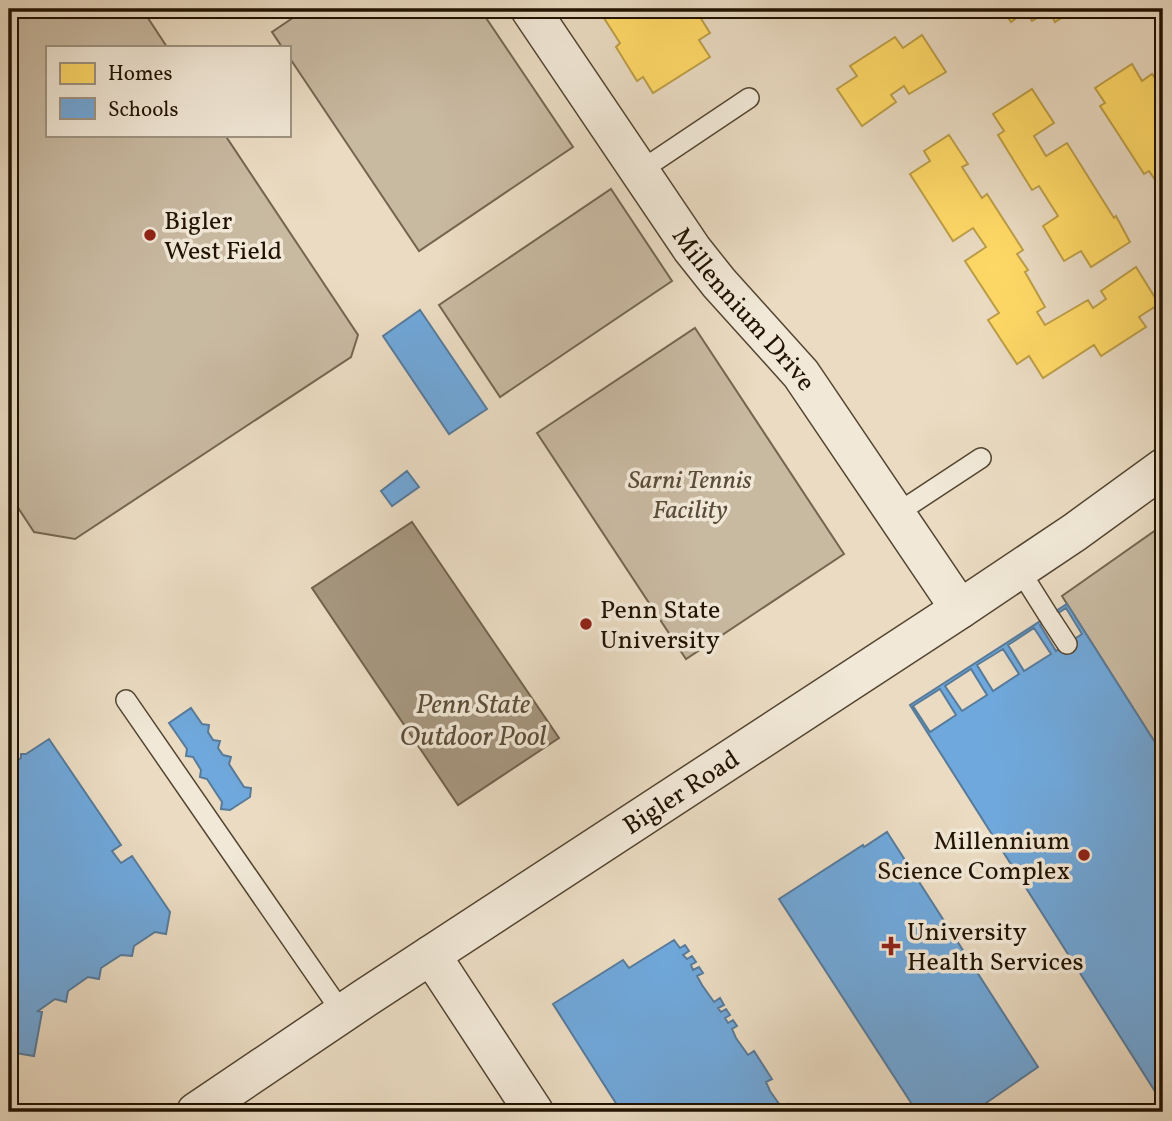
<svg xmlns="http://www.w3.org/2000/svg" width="1172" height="1121" font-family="Vollkorn,serif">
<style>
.green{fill:#c8b9a1;stroke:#746651;stroke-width:2}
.water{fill:#a69780;stroke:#71624d;stroke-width:2}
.homes{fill:#ffd966;stroke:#bc9e48;stroke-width:2}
.schools{fill:#6fa8dc;stroke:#587b9a;stroke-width:2;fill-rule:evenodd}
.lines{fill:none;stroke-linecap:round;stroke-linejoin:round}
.lane-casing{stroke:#534531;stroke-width:22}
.street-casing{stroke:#534531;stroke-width:41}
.lane{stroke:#f1e8d7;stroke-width:19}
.street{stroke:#f1e8d7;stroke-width:38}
.poi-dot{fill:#8f2418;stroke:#f1e8d7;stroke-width:2.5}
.labels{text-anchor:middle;stroke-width:7;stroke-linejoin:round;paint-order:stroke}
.poi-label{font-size:26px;fill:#211301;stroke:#f1e8d7;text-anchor:start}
.street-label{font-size:26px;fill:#211301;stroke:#f1e8d7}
.park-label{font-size:26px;font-style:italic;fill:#5b4d39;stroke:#f1e8d7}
.water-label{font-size:28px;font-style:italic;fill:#5d4e3a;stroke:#f1e8d7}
</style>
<rect width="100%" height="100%" fill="#eadbc2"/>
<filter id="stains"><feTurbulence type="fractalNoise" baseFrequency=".00286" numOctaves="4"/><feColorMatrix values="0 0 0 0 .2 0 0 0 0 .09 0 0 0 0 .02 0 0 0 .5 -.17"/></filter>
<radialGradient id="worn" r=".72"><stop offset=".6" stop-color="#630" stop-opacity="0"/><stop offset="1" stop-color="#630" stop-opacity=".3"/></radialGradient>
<path class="green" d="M9 9H142L167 47H47V135H225L358 335 351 357 75 539 34 532 9 494Z
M306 9H480L573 147 419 251 289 57V47H282L272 32Z
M611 189 672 281 500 397 439 305Z
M695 328 844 554 686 659 537 433Z
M1163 525V755L1062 596Z"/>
<path class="water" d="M412 522 559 738 458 805 312 588Z"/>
<path class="homes" d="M590 9H695L710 33 699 40 710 57 653 93 643 77 637 81 616 47 620 43 600 12 594 16Z
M758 9H774L763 16Z
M1002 9H1075L1055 22 1049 11 1032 21 1026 11 1011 22Z
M922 35 946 72 909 94 904 86 891 95 896 102 862 126 837 89 857 76 850 66 895 37 903 48Z
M1132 64 1142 81 1152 74 1163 89V185L1160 187 1149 171 1144 174 1115 129 1100 106 1105 103 1095 88Z
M1032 89 1054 123 1034 136 1046 156 1067 143 1114 218 1116 216 1130 242 1091 267 1081 251 1064 261 1043 226 1058 216 1039 186 1032 190 998 135 1004 131 993 114Z
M949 135 968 164 962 167 982 198 987 194 1023 250 1017 254 1028 270 1025 272 1045 307 1037 312 1045 325 1088 300 1093 308 1106 299 1101 291 1136 267 1159 304 1139 317 1146 327 1101 356 1094 345 1043 378 1029 356 1017 364 988 320 999 313 965 261 986 247 973 228 953 241 910 174 930 161 924 151Z"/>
<path class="schools" d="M420 310 487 409 449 434 383 336Z
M407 471 419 487 392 506 381 491Z
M1067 604 1163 755V1104L910 705ZM1066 608 1082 634 1056 651 1040 625ZM1034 628 1051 654 1024 671 1008 645ZM1003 649 1019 674 993 691 977 665ZM971 669 987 695 962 711 945 686ZM940 689 956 715 930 732 913 706Z
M191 708 202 724 209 725 208 732 213 740 220 741 218 748 223 755 231 757 229 764 244 787 251 788 250 797 230 810 221 809 222 802 207 779 200 777 201 770 193 757 186 756 187 749 169 723Z
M49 739 121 845 112 851 121 863 132 856 170 912 166 934 155 932 134 946 132 956 121 955 101 968 99 979 88 977 68 991 66 1002 55 999 38 1011 42 1012 34 1056 9 1052V766L21 758V754H26Z
M887 832 1038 1067 973 1112H917L779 899 863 845 864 847Z
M674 940 680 948 685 945 689 951 683 955 687 959 692 956 696 962 691 965 693 970 699 967 703 973 697 976 702 985 714 1002 720 998 724 1005 718 1008 721 1012 726 1009 730 1015 725 1018 728 1023 733 1020 737 1026 732 1029 736 1038 748 1055 754 1051 772 1079 766 1082 770 1091 782 1108 788 1104 792 1111 790 1112H612L610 1110 617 1105 553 1004 623 960 629 968Z"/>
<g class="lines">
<defs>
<path id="lane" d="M640 171 749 98
M896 514 981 458
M1019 569 1048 615
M1050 618 1067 644
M126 700 343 1014"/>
<g id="street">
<path id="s1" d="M530 9 692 249 719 283 801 374 960 609"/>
<path d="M431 955 534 1112"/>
<path id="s2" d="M196 1112 365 998 960 609 1075 532 1163 468"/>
</g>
</defs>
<use href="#lane" class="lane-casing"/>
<use href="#street" class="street-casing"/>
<use href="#lane" class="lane"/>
<use href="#street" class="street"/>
</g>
<g class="poi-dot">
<circle cx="150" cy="235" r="7"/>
<circle cx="586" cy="624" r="7"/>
<circle cx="1084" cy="855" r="7"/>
<path d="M887.5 935.5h7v7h7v7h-7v7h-7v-7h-7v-7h7z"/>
</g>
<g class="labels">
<g class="poi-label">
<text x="164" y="229">Bigler<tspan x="164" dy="30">West Field</tspan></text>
<text x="600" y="618">Penn State<tspan x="600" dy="30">University</tspan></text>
<text x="1070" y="849" text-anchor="end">Millennium<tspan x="1070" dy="30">Science Complex</tspan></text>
<text x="907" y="940">University<tspan x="907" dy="30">Health Services</tspan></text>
</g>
<g class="street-label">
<text dy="9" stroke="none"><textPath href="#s1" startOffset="369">Millennium Drive</textPath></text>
<text dy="9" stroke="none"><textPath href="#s2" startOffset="581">Bigler Road</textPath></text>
</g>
<g class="park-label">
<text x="690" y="488">Sarni Tennis<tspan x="690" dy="30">Facility</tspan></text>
</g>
<g class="water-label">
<text x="473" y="713">Penn State<tspan x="473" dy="32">Outdoor Pool</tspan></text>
</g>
</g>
<rect width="1172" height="1121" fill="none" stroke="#eadbc2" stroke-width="35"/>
<rect x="10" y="10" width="1151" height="1100" fill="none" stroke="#211301" stroke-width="3.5"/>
<rect x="18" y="18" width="1137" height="1086" fill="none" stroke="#211301" stroke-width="2"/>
<rect x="46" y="46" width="245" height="91" fill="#f1e8d7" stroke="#9e9381" stroke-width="2"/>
<rect x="60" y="63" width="35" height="21" fill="#ffd966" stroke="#9e9381" stroke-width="2"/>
<text x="108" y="80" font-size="21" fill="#211301">Homes</text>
<rect x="60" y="98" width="35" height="21" fill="#6fa8dc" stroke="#9e9381" stroke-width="2"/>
<text x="108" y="116" font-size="21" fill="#211301">Schools</text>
<rect width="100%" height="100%" filter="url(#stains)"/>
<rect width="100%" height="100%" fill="url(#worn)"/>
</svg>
